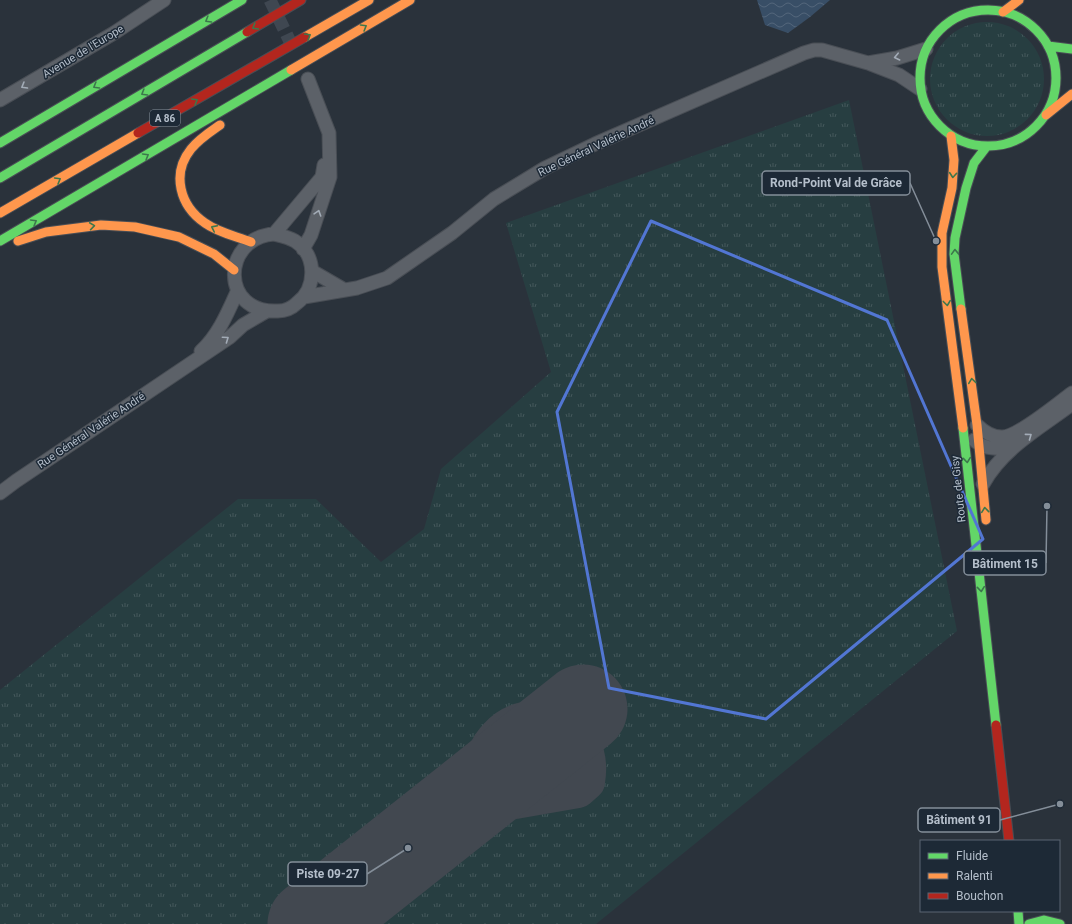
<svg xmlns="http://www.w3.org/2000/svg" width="1072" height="924" font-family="Roboto,sans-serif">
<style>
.grass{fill:url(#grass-tufts)}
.water{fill:url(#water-waves)}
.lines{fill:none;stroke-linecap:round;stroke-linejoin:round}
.taxiway{stroke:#424850;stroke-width:36}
.runway{stroke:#424850;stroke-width:89}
.street-tunnel{stroke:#3f4751;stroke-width:13;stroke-dasharray:13 6;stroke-linecap:butt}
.street-casing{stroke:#494e55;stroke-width:15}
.fast-casing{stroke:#494e55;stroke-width:11}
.slow-casing{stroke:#494e55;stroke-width:11}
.jam-casing{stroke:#494e55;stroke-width:11}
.street{stroke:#5c6168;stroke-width:13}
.fast{stroke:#63d668;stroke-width:9}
.slow{stroke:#ff974d;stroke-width:9}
.jam{stroke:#b3261e;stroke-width:9}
.oneway{stroke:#3c774c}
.oneway2{stroke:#a3acb7}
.marked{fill:none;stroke:#5276d3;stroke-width:3;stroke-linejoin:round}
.labels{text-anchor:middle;stroke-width:3;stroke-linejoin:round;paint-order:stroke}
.shield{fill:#1d2936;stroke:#87929e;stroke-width:1}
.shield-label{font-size:10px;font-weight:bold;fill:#b5bfcb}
.street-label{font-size:11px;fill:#b5bfcb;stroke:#1d2936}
.leader{fill:none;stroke:#848e99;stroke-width:1.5}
.callout-dot{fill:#848e99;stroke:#1d2936;stroke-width:1.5}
.callout{fill:#1d2936;stroke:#848e99;stroke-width:1.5}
.callout-label{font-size:12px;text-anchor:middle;font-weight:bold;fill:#b5bfcb}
</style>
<defs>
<pattern id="grass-tufts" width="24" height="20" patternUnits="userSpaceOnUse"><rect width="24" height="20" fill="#273e41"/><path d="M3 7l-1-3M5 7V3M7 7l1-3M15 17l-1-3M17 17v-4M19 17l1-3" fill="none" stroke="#44585b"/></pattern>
<pattern id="water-waves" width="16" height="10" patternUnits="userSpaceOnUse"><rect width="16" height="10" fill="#384e66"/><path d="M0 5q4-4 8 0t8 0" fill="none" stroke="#53667b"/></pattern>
</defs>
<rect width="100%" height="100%" fill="#2a323b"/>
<path class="grass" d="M930 79a57 57 0 1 1 114 0a57 57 0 1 1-114 0Z
M849 100 957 631 596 924H0V690L238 499H316L381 562 424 529 441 469 551 372 506 223Z"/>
<path class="water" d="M757 0H830L810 17 788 33 765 25Z"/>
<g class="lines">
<path class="taxiway" d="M453 812 578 790 587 782C589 770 589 757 583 746 567 715 521 709 498 735 493 740 488 747 486 753 483 764 485 776 485 787"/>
<path class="runway" d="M312 924 583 709"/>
<path class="street-tunnel" d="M270 0 294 50"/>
<defs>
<path id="street" d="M868 63 897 58 926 49
M0 100 114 33 164 0
M274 234C282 236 288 237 295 241 317 255 317 288 297 303 292 308 285 311 278 311 220 314 221 238 274 234Z
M274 234 322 177 324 165
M303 249 311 235 330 177 329 133 308 79
M312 271 343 289
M304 297 357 288 387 278 452 233 494 199 545 168 595 144 804 53 814 50H822L868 63 899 75 920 89
M201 351C218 336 228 312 237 292
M977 425C984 432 992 437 1002 437 1018 437 1058 403 1072 393
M974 440C984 450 997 448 1011 449
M983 484C1003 448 1040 428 1072 404
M0 493 16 481 230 337 243 325 267 311"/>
<path id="fast" d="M920 78a68 68 0 1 1 136 0a68 68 0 1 1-136 0Z
M1048 46 1072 49
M0 143 242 0
M0 178 247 32
M0 241 291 70
M961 309 954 254 955 238 966 188 974 163 987 146
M963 428 996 725
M1018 911 1019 924
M1029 924 1044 920 1060 924"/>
<path id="slow" d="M1003 12 1019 0
M305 37 369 0
M291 70 410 0
M1046 115 1072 94
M220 125C210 132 199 139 191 149 171 174 180 206 205 223 219 233 236 236 251 242
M951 136 954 160 952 188 942 233V267L963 428
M0 213 138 133
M18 241 46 232 101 225 135 227 179 237 214 254 234 270
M961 309 977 425 986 520"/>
<path id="jam" d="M247 32 301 0
M138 133 305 37
M996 725 1009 841"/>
</defs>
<use href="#street" class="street-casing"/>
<use href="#fast" class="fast-casing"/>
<use href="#slow" class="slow-casing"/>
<use href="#jam" class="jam-casing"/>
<use href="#street" class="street"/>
<use href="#fast" class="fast"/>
<use href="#slow" class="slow"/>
<use href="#jam" class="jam"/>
</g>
<defs><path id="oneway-chevron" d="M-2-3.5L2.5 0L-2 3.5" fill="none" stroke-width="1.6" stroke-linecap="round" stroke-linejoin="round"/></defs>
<g class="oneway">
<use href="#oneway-chevron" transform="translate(208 20) rotate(149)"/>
<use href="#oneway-chevron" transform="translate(255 27) rotate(149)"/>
<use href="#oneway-chevron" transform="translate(364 27) rotate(-31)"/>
<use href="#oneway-chevron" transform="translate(308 36) rotate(-30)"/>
<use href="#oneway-chevron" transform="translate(96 86) rotate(149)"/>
<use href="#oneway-chevron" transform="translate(144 93) rotate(149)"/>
<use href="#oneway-chevron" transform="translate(195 101) rotate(-30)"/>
<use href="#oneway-chevron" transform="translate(146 156) rotate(-30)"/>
<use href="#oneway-chevron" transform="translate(953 175) rotate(95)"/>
<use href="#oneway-chevron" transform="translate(58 180) rotate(-30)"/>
<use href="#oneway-chevron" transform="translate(34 222) rotate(-30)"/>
<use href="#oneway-chevron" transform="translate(92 226) rotate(-8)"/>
<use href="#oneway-chevron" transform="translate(214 228) rotate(-154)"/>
<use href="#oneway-chevron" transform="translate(955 252) rotate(-92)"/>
<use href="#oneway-chevron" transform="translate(947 303) rotate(83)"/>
<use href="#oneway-chevron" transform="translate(972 381) rotate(-98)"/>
<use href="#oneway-chevron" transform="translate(967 460) rotate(84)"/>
<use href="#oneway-chevron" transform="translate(985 510) rotate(-96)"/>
<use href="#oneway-chevron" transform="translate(981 589) rotate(84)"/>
</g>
<g class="oneway2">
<use href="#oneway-chevron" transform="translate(897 57) rotate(167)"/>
<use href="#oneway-chevron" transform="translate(24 86) rotate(150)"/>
<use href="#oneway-chevron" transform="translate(318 213) rotate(-72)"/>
<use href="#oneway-chevron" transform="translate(226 339) rotate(-35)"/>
<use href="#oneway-chevron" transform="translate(1029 436) rotate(-36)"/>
</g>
<path class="marked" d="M651 221 887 320 983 539 766 719 609 688 557 412Z"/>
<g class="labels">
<rect class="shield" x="150" y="110" width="30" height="16" rx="3"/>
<g class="shield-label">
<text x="165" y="122">A 86</text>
</g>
<g class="street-label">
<text transform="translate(83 51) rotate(-31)" y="4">Avenue de l'Europe</text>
<text transform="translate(596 146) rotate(-25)" y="4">Rue Général Valérie André</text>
<text transform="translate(91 430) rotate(-34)" y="4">Rue Général Valérie André</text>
<text transform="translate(958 489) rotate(-96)" y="4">Route de Gisy</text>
</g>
</g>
<path class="leader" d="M936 241L910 183M1047 506L1046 563M1060 804L1000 820M408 848L367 874"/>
<g class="callout-dot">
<circle cx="936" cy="241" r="4"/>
<circle cx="1047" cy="506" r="4"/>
<circle cx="1060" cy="804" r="4"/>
<circle cx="408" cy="848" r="4"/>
</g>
<g class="callout">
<rect x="762" y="171" width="148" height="24" rx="4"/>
<rect x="964" y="551" width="82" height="24" rx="4"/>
<rect x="918" y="808" width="82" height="24" rx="4"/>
<rect x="288" y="862" width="79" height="24" rx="4"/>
</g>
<g class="callout-label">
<text x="836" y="187">Rond-Point Val de Grâce</text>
<text x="1005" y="568">Bâtiment 15</text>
<text x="959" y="824">Bâtiment 91</text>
<text x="328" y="878">Piste 09-27</text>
</g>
<rect x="920" y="840" width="140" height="72" fill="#1d2936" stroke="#5a6572"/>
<rect x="928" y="853" width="20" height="6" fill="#63d668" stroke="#5a6572"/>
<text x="956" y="860" font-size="12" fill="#b5bfcb">Fluide</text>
<rect x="928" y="873" width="20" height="6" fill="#ff974d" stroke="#5a6572"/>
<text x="956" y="880" font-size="12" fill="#b5bfcb">Ralenti</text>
<rect x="928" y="893" width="20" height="6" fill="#b3261e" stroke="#5a6572"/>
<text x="956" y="900" font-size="12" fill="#b5bfcb">Bouchon</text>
</svg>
